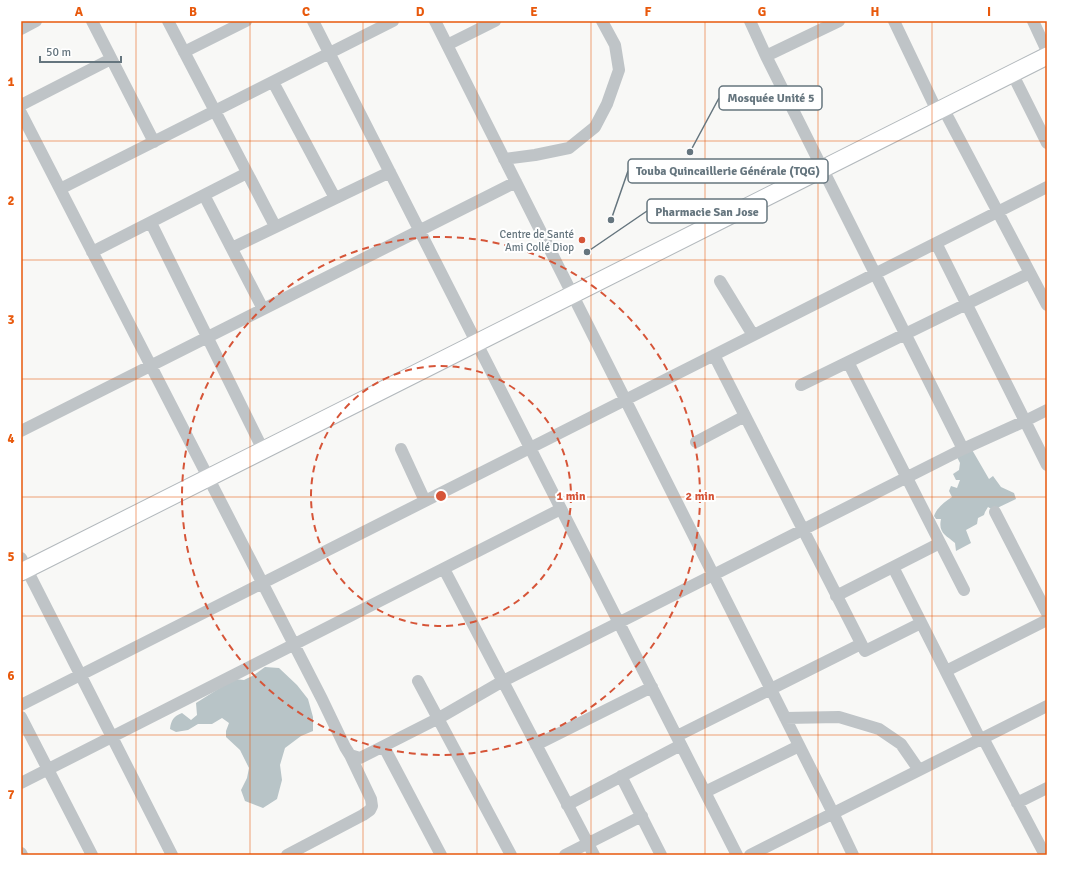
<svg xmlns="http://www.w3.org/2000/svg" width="1068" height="876" font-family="Signika,sans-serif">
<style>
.water{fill:#b8c4c7}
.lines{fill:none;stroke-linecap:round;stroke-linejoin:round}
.secondary-casing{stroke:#b2b8bc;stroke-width:19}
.street{stroke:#bfc4c7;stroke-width:12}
.secondary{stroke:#fff;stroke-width:17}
.grid{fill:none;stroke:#e8590c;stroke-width:1;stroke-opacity:0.55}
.ring{fill:none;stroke:#d65538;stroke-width:2;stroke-dasharray:7 5}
.poi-dot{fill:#d65538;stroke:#fff;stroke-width:1.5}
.labels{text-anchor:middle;stroke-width:4;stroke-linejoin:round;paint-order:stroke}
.poi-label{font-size:11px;fill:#65757e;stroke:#fff;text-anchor:end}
.centre{fill:#d65538;stroke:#fff;stroke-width:2}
.ring-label{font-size:12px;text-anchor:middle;font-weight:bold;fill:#d65538;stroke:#fff;stroke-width:4;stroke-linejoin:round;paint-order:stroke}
.leader{fill:none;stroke:#65757e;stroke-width:1.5}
.callout-dot{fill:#65757e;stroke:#fff;stroke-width:1.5}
.callout{fill:#fff;stroke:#65757e;stroke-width:1.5}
.callout-label{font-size:12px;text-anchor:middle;font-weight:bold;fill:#65757e}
.neatline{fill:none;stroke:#e8590c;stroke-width:1.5}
.grid-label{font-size:13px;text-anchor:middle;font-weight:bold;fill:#e8590c}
</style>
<rect width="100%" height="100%" fill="#f8f8f6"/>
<path class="water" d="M971 448 989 479 993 476 1001 487 1014 493 1016 499 993 510 988 507 985 512 984 515 978 518 977 524 966 530 971 543 956 551 955 543C946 535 938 533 941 519H936L934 516C937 507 945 502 952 497L949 491 951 486 957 488 960 480H956L953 474 959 470 960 463 957 457Z
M265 667 279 668 297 685 308 699 313 717V731L301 736 285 748 280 765 282 780 277 799 263 808 245 801 241 790 247 778 249 768 240 750 226 737V731L229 723 222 718 212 724H198L188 730 176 732 170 729C171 720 174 716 182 713L191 720 197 715 196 703 234 679 244 680 254 675Z"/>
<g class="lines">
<defs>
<path id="secondary" d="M21 572 1047 56"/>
</defs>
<use href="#secondary" class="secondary-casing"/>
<path class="street" d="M92 21 154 142
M168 21 275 226
M313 21 737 855
M435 21 833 813 853 855
M750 21 766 56 963 449
M894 21 937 111
M1033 21 1047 51
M21 29 36 21
M447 45 495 21
M184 52 246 21
M766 56 839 21
M1012 73 1047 143
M273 82 335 198
M21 105 111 59
M943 108 1047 305
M21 113 322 699 345 747 350 755 360 758 439 718 503 681 963 449 1025 421 1047 410
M504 159 535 155 569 148 595 127 607 104 619 70 615 45 602 21
M60 189 393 21
M204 195 263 309
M151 223 263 450
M936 243 1047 465
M232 248 390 172
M92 252 247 173
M720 281 753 335
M714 355 865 651 921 623
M848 362 964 590
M801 385 1030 273
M21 431 516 182
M696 442 745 416
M401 449 425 501
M995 512 1047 613
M21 558 172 855
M893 567 980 739
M444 569 594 855
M836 596 940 543
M946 671 1047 620
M418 681 511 855
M21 705 1047 187
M21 717 92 855
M785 718 839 717 879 729 901 744 919 770
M677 736 861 644
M983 738 1045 855
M536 745 652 687
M384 747 441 855
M621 776 661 855
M21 783 561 509
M705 792 799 746
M1017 803 1047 788
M567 805 681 745
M21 853 22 855
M287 855 363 815 370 810 372 806 371 799 350 755
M565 855 642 816
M750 855 1047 706"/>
<use href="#secondary" class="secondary"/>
</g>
<path class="grid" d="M136 21V855M250 21V855M363 21V855M477 21V855M591 21V855M705 21V855M818 21V855M932 21V855M21 141H1047M21 260H1047M21 379H1047M21 497H1047M21 616H1047M21 735H1047"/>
<g class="ring">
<circle cx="441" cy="496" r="130"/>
<circle cx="441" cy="496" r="259"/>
</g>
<circle class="poi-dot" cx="582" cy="240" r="4"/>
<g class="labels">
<g class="poi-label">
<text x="574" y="238">Centre de Santé<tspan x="574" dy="13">Ami Collé Diop</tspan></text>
</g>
</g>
<circle cx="441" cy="496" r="6" class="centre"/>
<g class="ring-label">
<text x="571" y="500">1 min</text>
<text x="700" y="500">2 min</text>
</g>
<path class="leader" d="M690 152L719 98M611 220L628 171M587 252L647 211"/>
<g class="callout-dot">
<circle cx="690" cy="152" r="4"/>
<circle cx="611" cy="220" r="4"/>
<circle cx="587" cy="252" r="4"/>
</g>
<g class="callout">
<rect x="719" y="86" width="103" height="24" rx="4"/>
<rect x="628" y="159" width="200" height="24" rx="4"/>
<rect x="647" y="199" width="120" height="24" rx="4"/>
</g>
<g class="callout-label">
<text x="771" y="102">Mosquée Unité 5</text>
<text x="728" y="175">Touba Quincaillerie Générale (TQG)</text>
<text x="707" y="216">Pharmacie San Jose</text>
</g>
<rect width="1068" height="876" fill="none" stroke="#ffffff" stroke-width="44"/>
<path d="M40 56v6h81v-6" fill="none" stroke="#65757e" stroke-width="2"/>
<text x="46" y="56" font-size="12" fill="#65757e" stroke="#ffffff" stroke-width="3" paint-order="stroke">50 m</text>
<rect x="22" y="22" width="1024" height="832" class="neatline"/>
<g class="grid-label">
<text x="79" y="16">A</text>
<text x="193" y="16">B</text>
<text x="306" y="16">C</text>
<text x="420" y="16">D</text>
<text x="534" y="16">E</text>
<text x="648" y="16">F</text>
<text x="762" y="16">G</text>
<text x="875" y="16">H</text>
<text x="989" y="16">I</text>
<text x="11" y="86">1</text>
<text x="11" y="205">2</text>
<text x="11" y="324">3</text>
<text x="11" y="443">4</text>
<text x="11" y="561">5</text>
<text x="11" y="680">6</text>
<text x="11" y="799">7</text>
</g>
</svg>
